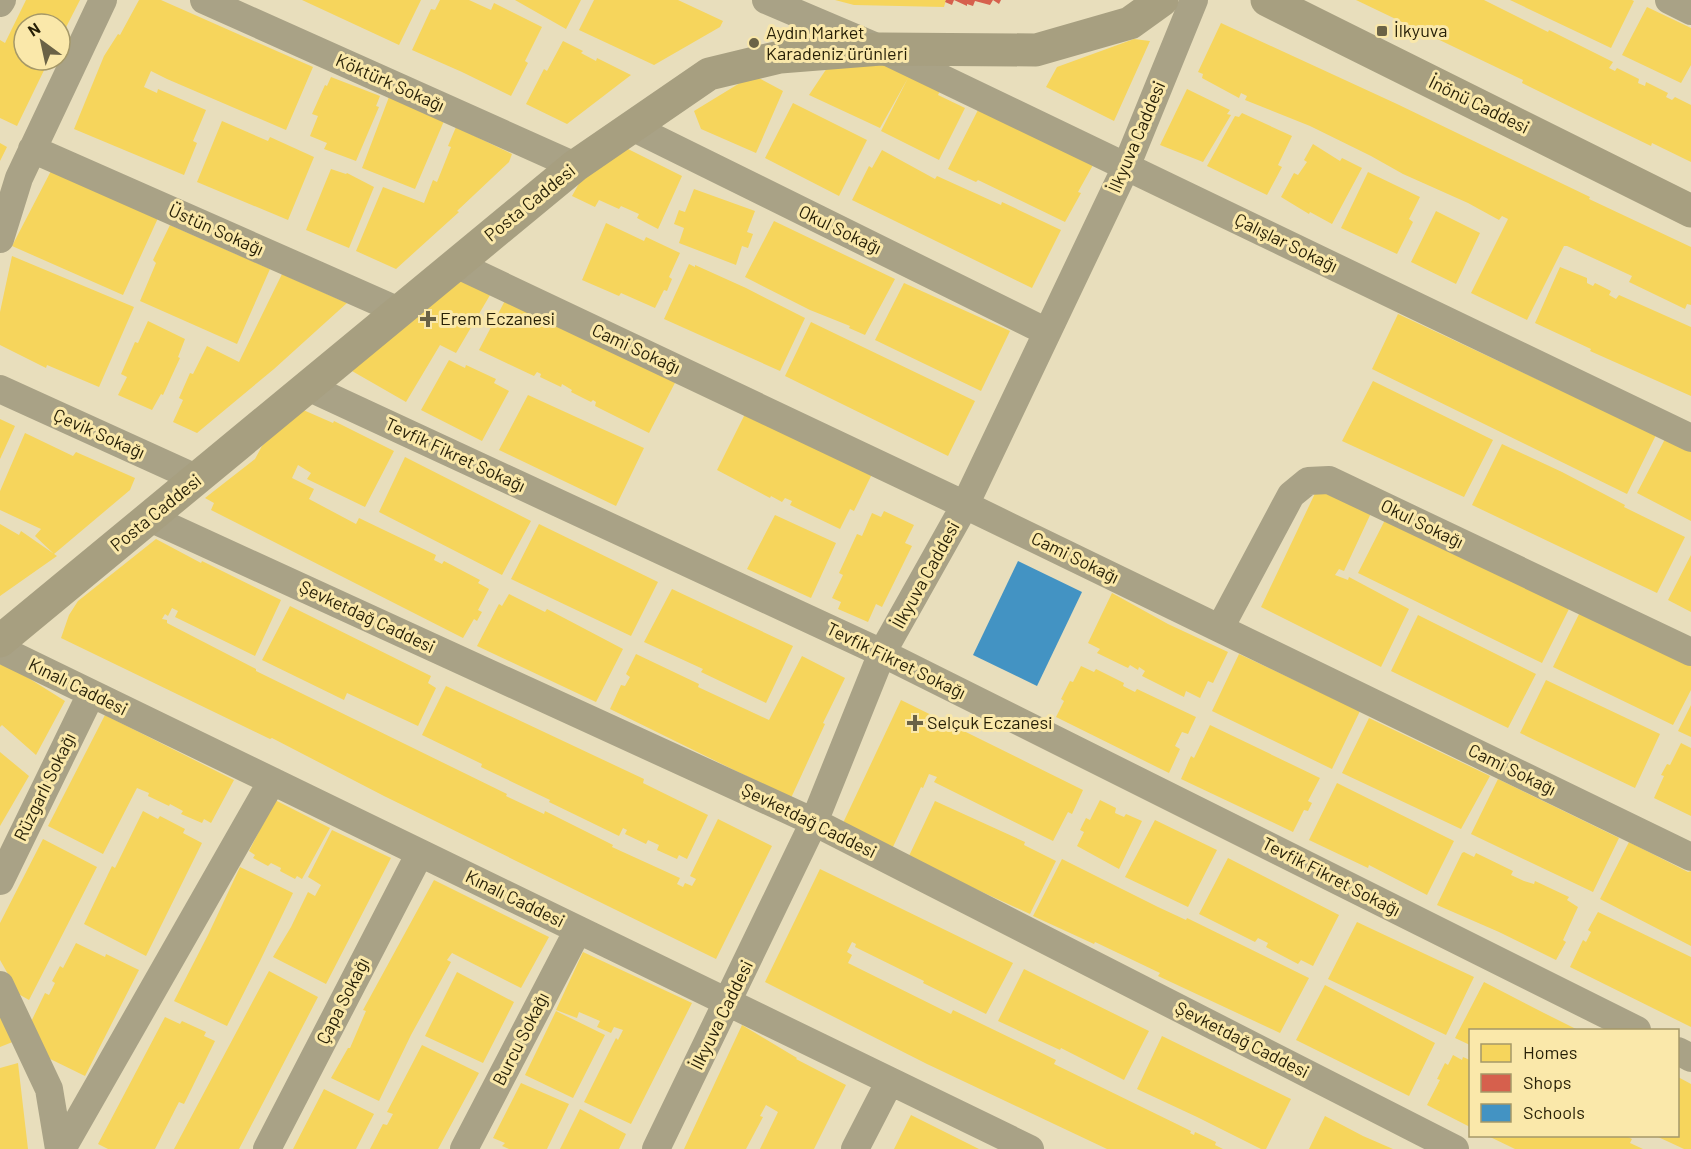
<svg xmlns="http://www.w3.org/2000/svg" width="1691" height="1149" font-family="Barlow,sans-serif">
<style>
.homes{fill:#f6d55c}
.shops{fill:#d6604d}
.schools{fill:#4393c3}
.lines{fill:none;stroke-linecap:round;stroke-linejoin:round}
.street{stroke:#a9a286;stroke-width:28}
.secondary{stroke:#a79f80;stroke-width:33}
.poi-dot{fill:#6a6246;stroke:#fae8aa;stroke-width:2}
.labels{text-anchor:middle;stroke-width:6;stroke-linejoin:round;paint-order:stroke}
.poi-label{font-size:18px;fill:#261f06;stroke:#fae8aa;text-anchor:start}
.street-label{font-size:18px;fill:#261f06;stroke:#fae8aa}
</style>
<rect width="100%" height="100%" fill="#e8debc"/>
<path class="homes" d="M26 0H80L60 39V24H24V60H49L17 126 0 118V40L5 43Z
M139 0H161L313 67 286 130 167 79 151 71 144 87 157 93 158 89 206 110 193 141 197 143 184 175 74 129 104 56 118 34 120 35Z
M302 0H421L399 45Z
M440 0H469L491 10 494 3 542 27 525 61 528 63 511 96 462 72 412 50 431 9 435 10Z
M515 0H581L566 29Z
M594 0H678L723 21 720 27 654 65 579 30Z
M835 0H946L944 7 854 5Z
M1356 0H1484L1548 32 1549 30 1613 62 1609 68 1615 71 1617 68 1639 79 1638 83 1645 86 1646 82 1668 93 1666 97 1672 100 1675 97 1691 105V162L1652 143 1651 146 1587 115 1522 83 1523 80Z
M1510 0H1632L1634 1 1611 48Z
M1647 7 1691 28V65L1681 83 1622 55Z
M1221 23 1397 104 1590 197 1589 199 1691 247V305L1687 304 1685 309 1629 282 1632 276 1567 246H1564L1527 320 1471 293 1508 219 1502 216 1499 220 1468 203 1403 174 1371 156 1310 126 1245 100 1247 96 1241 93 1239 98 1202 78 1203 74 1198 72Z
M1134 39 1150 41 1114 121 1046 87 1057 67Z
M563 41 583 51 581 53 596 61 597 58 631 75 567 124 526 104 544 69 547 71Z
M837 53 875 56 942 87 938 95 965 108 939 160 881 131 908 78 880 128 809 95Z
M753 75 783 91 756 153 701 129 694 111Z
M331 77 380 96 376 106 379 107 356 161 324 149 327 143 310 136 318 116 312 114 325 85 327 86Z
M1187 89 1230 110 1227 114 1231 115 1203 162 1160 145Z
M389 97 444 121 415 189 362 168Z
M793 103 867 140 839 196 765 158Z
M979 108 1093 165 1078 192 1081 193 1065 222 978 180 976 182 948 169Z
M1242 113 1292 136 1278 165 1282 167 1267 195 1207 166 1235 116 1239 117Z
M222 121 268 141 270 137 314 157 288 220 197 182Z
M456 127 512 154 509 162 457 211 459 212 396 269 356 251 383 187 424 203 433 180 437 182 451 147 448 146Z
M0 143 7 147 0 161Z
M1313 144 1340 161 1342 158 1362 168 1332 224 1310 212 1309 214 1281 197 1294 173 1298 175 1307 162 1304 160Z
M620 145 682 176 658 229 637 218 639 214 621 206 619 209 599 200 595 207 572 196 582 178Z
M882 150 935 179 937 176 1001 205 1002 202 1061 230 1032 288 852 200 869 166 872 168Z
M52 169 158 218 123 295 12 246Z
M331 169 346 174 347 173 374 187 349 248 306 230Z
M1368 172 1420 197 1409 219 1413 222 1397 254 1341 228Z
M694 189 755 211 747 232 753 234 748 248 742 246 736 265 679 243 684 228 674 224 679 210 685 212Z
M1436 211 1480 233 1456 284 1411 262Z
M774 221 895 279 865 335 849 328 850 326 810 310 745 277Z
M606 223 644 241 646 237 680 253 669 277 672 279 667 291 664 290 655 308 621 293 619 296 582 280Z
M170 225 270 269 237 344 140 301 156 263 153 260Z
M12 256 134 307 99 387 47 365 46 368 0 345V312Z
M689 264 695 267V265L746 288 805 318 780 371 664 319Z
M1560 267 1587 278V283L1593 286 1595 283 1611 291 1609 295 1616 299 1619 295 1691 327V396L1590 351 1591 349 1535 323Z
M460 270 493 290 456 353 440 345 406 402 352 371Z
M282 274 347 303 274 369 197 433 173 422 183 400 179 398 190 373 193 374 207 346 239 362Z
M904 283 1010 331 981 391 875 340Z
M509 293 677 379 649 433 595 406 596 402 593 400 591 402 571 392 572 390 562 384 561 387 540 377 541 374 537 372 534 376 479 350Z
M1398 314 1656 435 1627 494 1372 369Z
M148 321 185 339 178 357 180 358 163 395 161 394 152 410 118 395 127 377 121 374 135 342 138 343Z
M811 322 975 401 948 456 785 376Z
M449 360 465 368 466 365 496 379 494 383 509 391 482 441 421 410Z
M1373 381 1493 440 1464 497 1342 441Z
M528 395 644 448 616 506 499 450Z
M301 409 333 423 334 421 394 451 365 507 307 479 311 473 298 465 292 478 314 489 309 499 356 524 359 518 436 555 434 560 442 564 444 561 480 580 478 583 489 589 478 610 482 612 477 621 474 619 463 638 211 510 214 503 205 498 255 459 262 446Z
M745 414 872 474 854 511 850 509 840 529 790 505 792 501 785 498 782 502 771 496 770 498 717 470Z
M0 419 15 426 0 459Z
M25 433 73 456 76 452 135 478 130 490 54 554 35 536 41 529 0 510V491Z
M1665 439 1691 452V521L1637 493Z
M1502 444 1562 472 1625 505 1624 507 1685 537 1657 593 1472 505Z
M405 457 531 521 502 575 379 512Z
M1319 485 1372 511 1344 571 1339 569 1335 575 1348 580 1349 577 1409 609 1381 667 1261 607Z
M884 511 914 525 905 543 912 546 882 607 876 604 868 622 838 609 841 602 832 598 843 575 839 573 857 534 862 536 872 513 881 517Z
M775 515 836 543 811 598 747 569Z
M1386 518 1570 607 1542 663 1358 573Z
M0 524 19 535 21 531 57 556 0 596Z
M539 524 658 582 631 636 511 579Z
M156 539 201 563 202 561 281 600 255 656 175 617 178 611 172 608 168 616 165 614 162 619 167 620V623L256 669V671L507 794 506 796 544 814 545 811 613 845 612 847 680 878 677 884 683 887 685 883 692 886 696 879 690 876 718 819 772 846 716 959 384 796 272 738 270 739 61 638 69 615 78 601Z
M1691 555V612L1668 600Z
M672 589 793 646 766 703 701 672 703 669 644 642Z
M1112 593 1168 624 1228 652 1213 683 1208 681 1200 698 1186 691 1184 697 1142 676 1145 671 1139 667 1138 670 1130 665 1128 668 1097 653 1100 649 1088 643Z
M509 594 545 612 547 609 623 649 596 702 477 646 499 604 502 606Z
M290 606 431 676 428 683 436 688 418 726 347 693 344 700 262 660Z
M1580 612 1691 665V690L1673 725 1553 667Z
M1418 615 1536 674 1508 728 1391 671Z
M636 654 699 684 698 687 769 720 802 656 845 678 823 723 825 724 791 798 610 709 621 685 625 686 630 677 626 674Z
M1239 654 1360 711 1332 769 1212 711Z
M3 662 65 701 36 755 2 725 0 727V665Z
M1081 666 1094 672 1096 669 1124 683 1123 686 1135 692 1137 689 1196 717 1188 734 1182 732 1175 746 1180 749 1169 773 1056 717 1064 701 1061 699 1070 681 1073 682Z
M1546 680 1660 734 1635 788 1520 733Z
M446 686 644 779 643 783 708 815 687 859 679 855 677 859 657 850 659 845 648 840 646 844 625 834 627 830 623 828 619 836 549 802 550 800 481 767 482 764 422 735Z
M901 700 1083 790 1072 814 1068 812 1053 841 934 782 937 777 929 774 923 788 921 787 892 849 843 823Z
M1691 705V737L1678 731Z
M105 715 234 780 211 823 204 819 202 823 181 814 183 811 170 804 169 806 148 796 149 793 137 788 103 854 48 826Z
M1369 718 1490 776 1461 829 1342 773Z
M1210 725 1320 778 1308 801 1312 803 1308 811 1304 810 1293 832 1181 779 1191 756 1194 758Z
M1681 743 1691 748V816L1654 798 1664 776 1661 775 1667 764 1670 765Z
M0 752 29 776 0 826Z
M1498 779 1619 838 1593 892 1471 834Z
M1337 783 1454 841 1427 895 1369 865 1368 868 1309 840Z
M275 800 330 828 302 879 297 876 295 879 280 871 281 868 271 863 268 866 253 858 255 855 249 851Z
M1100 800 1116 808 1115 813 1124 817 1126 814 1142 821 1119 869 1077 846 1084 832 1080 830 1086 818 1090 820Z
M935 801 1025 842 1024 845 1056 861 1030 914 908 858Z
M143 811 158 819 160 816 185 829 183 833 202 843 146 956 84 924 112 866 115 868Z
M1155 820 1217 850 1188 907 1125 877Z
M332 830 391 858 326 984 273 957 291 927 308 892 315 896 321 885 308 877Z
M43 839 97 867 29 1000 15 992 16 988 0 960V923Z
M1629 842 1688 872 1691 871V946L1600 899Z
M1464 852 1474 857 1476 853 1513 871 1511 875 1524 881 1534 884 1535 881 1569 897 1567 900 1578 907 1563 940 1566 942 1556 960 1499 932 1437 905 1462 853Z
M1228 858 1339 915 1313 966 1301 960 1298 964 1266 947 1268 943 1258 938 1255 942 1199 914Z
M1062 859 1158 907 1186 920 1187 918 1309 978 1280 1033 1158 976 1160 973 1095 942 1094 944 1033 916Z
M240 867 293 893 260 961 227 1026 174 1001 208 935Z
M820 869 1013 963 986 1014 923 983 924 981 855 947 856 944 852 942 847 952 852 955 848 963 951 1014 953 1010 1056 1060 1054 1064 1191 1131 1190 1133 1194 1135 1195 1132 1216 1142 1215 1145 1223 1149H1107L927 1064 765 982Z
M434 880 549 937 521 988 452 953 447 960 451 962 411 1035 379 1101 331 1078 348 1048H350L366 1011 363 1010Z
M1598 912 1691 957V1027L1570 967 1583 940 1586 942 1591 932 1588 930Z
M1357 922 1474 977 1446 1035 1328 979Z
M76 943 105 957 106 954 139 970 85 1076 42 1055 29 1026 45 993 49 995 55 983 52 981 60 966 63 968Z
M583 952 692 1003 631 1124 584 1102 616 1038 618 1040 623 1030 614 1027 611 1033 597 1027 600 1021 579 1012 577 1018 556 1010Z
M1024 969 1149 1031 1124 1080 1061 1048 1060 1050 998 1021Z
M269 971 318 997 239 1149H174Z
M457 972 514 1002 483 1063 425 1036Z
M1484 982 1542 1012 1578 1030H1470V1045L1455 1038Z
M1325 985 1435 1043 1409 1096 1296 1040Z
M0 1008 15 1041 0 1047Z
M556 1011 605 1035 573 1098 525 1075Z
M165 1017 180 1024 182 1021 206 1032 204 1036 215 1041 184 1104 179 1102 155 1149H108L98 1144Z
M742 1025 797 1058 796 1059 846 1085 814 1149H760L778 1112 766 1105 760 1116 763 1117 746 1149H684Z
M1162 1036 1291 1099 1266 1149H1261L1197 1117 1137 1089Z
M422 1045 479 1073 438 1149H370L383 1124 387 1125 393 1114 387 1112Z
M1453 1055 1462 1060 1463 1057 1470 1060V1127L1427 1105 1440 1080 1437 1079 1445 1063 1448 1065Z
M18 1063 28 1149H0V1068Z
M1678 1077 1691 1084V1149H1684L1656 1136H1678Z
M521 1083 569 1104 547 1149H509L502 1146 505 1143 493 1138Z
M324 1089 374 1114 356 1149H293Z
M580 1109 626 1134 619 1149H560Z
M911 1115 979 1149H894Z
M1325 1116 1363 1136 1393 1149H1309Z
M1488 1136H1626L1632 1139 1630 1143 1643 1149H1515Z"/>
<path class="shops" d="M946 0H1001L999 4 993 0 990 5 975 1 973 6 967 4V6L954 0 952 5 945 2Z"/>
<path class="schools" d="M1018 561 1082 592 1037 686 973 655Z"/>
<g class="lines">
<path class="street" d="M204 0 575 166
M766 0 881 49 1691 438
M1669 0 1691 11
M0 3 2 0
M632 127 1047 332
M32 149 399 311
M0 239 19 178 103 0
M456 264 965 505 1691 857
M308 387 882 653 1637 1030
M0 389 198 479
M150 518 814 822 1455 1149
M1220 628 1291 495 1308 481 1329 480 1691 652
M0 649 1030 1149
M0 881 91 694
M0 985 49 1089 59 1149
M1678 1051 1691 1058
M62 1149 272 781
M267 1149 420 853
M464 1149 578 930
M656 1149 814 822 882 653 965 505 1126 167 1194 0
M855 1149 890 1081"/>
<path class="secondary" d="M1267 0 1691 211
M0 641 575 166 709 74 780 57 881 49 1036 50 1130 23 1162 0"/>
</g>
<g class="poi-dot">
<rect x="1376" y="25" width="12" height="12" rx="3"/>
<circle cx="754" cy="43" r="6"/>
<path d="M425 310h6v6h6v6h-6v6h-6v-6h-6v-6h6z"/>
<path d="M912 714h6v6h6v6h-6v6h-6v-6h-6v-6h6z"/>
</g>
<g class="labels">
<g class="poi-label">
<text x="1394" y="37">İlkyuva</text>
<text x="766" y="39">Aydın Market<tspan x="766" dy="21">Karadeniz ürünleri</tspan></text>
<text x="440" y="325">Erem Eczanesi</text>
<text x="927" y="729">Selçuk Eczanesi</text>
</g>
<g class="street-label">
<text transform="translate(390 83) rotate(24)" y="6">Köktürk Sokağı</text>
<text transform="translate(1479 105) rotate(26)" y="6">İnönü Caddesi</text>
<text transform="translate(1137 137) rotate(-67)" y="6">İlkyuva Caddesi</text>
<text transform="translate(530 203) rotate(-39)" y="6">Posta Caddesi</text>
<text transform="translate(216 230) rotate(24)" y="6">Üstün Sokağı</text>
<text transform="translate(840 230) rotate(26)" y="6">Okul Sokağı</text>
<text transform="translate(1286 243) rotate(26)" y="6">Çalışlar Sokağı</text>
<text transform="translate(636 349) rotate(25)" y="6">Cami Sokağı</text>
<text transform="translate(99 434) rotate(24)" y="6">Çevik Sokağı</text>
<text transform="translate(455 455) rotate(25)" y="6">Tevfik Fikret Sokağı</text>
<text transform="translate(156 513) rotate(-39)" y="6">Posta Caddesi</text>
<text transform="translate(1422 524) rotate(26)" y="6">Okul Sokağı</text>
<text transform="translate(1075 558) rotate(26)" y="6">Cami Sokağı</text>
<text transform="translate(926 575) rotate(-61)" y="6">İlkyuva Caddesi</text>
<text transform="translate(367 617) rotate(25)" y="6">Şevketdağ Caddesi</text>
<text transform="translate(896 661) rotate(26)" y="6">Tevfik Fikret Sokağı</text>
<text transform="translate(78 687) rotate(26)" y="6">Kınalı Caddesi</text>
<text transform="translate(1512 770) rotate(26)" y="6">Cami Sokağı</text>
<text transform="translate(45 787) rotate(-64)" y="6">Rüzgarlı Sokağı</text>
<text transform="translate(809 821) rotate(26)" y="6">Şevketdağ Caddesi</text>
<text transform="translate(1331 877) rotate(27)" y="6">Tevfik Fikret Sokağı</text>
<text transform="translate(515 899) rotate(26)" y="6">Kınalı Caddesi</text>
<text transform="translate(343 1001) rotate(-63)" y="6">Çapa Sokağı</text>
<text transform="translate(722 1015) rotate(-64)" y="6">İlkyuva Caddesi</text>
<text transform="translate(521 1039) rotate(-63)" y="6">Burcu Sokağı</text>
<text transform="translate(1242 1040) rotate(27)" y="6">Şevketdağ Caddesi</text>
</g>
</g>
<rect x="1469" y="1029" width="210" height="108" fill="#fae8aa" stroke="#a59868" stroke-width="1.5"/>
<rect x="1481" y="1044" width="30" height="18" fill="#f6d55c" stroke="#a59868" stroke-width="1.5"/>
<text x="1523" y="1059" font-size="18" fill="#261f06">Homes</text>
<rect x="1481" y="1074" width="30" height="18" fill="#d6604d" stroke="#a59868" stroke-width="1.5"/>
<text x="1523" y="1089" font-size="18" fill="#261f06">Shops</text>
<rect x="1481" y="1104" width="30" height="18" fill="#4393c3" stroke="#a59868" stroke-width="1.5"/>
<text x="1523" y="1119" font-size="18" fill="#261f06">Schools</text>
<g transform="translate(42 42) rotate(327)"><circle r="28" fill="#fae8aa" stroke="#a59868" stroke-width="1.5"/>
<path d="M0-4.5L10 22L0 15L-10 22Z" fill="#6a6246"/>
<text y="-9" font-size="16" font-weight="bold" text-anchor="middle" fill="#261f06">N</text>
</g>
</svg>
